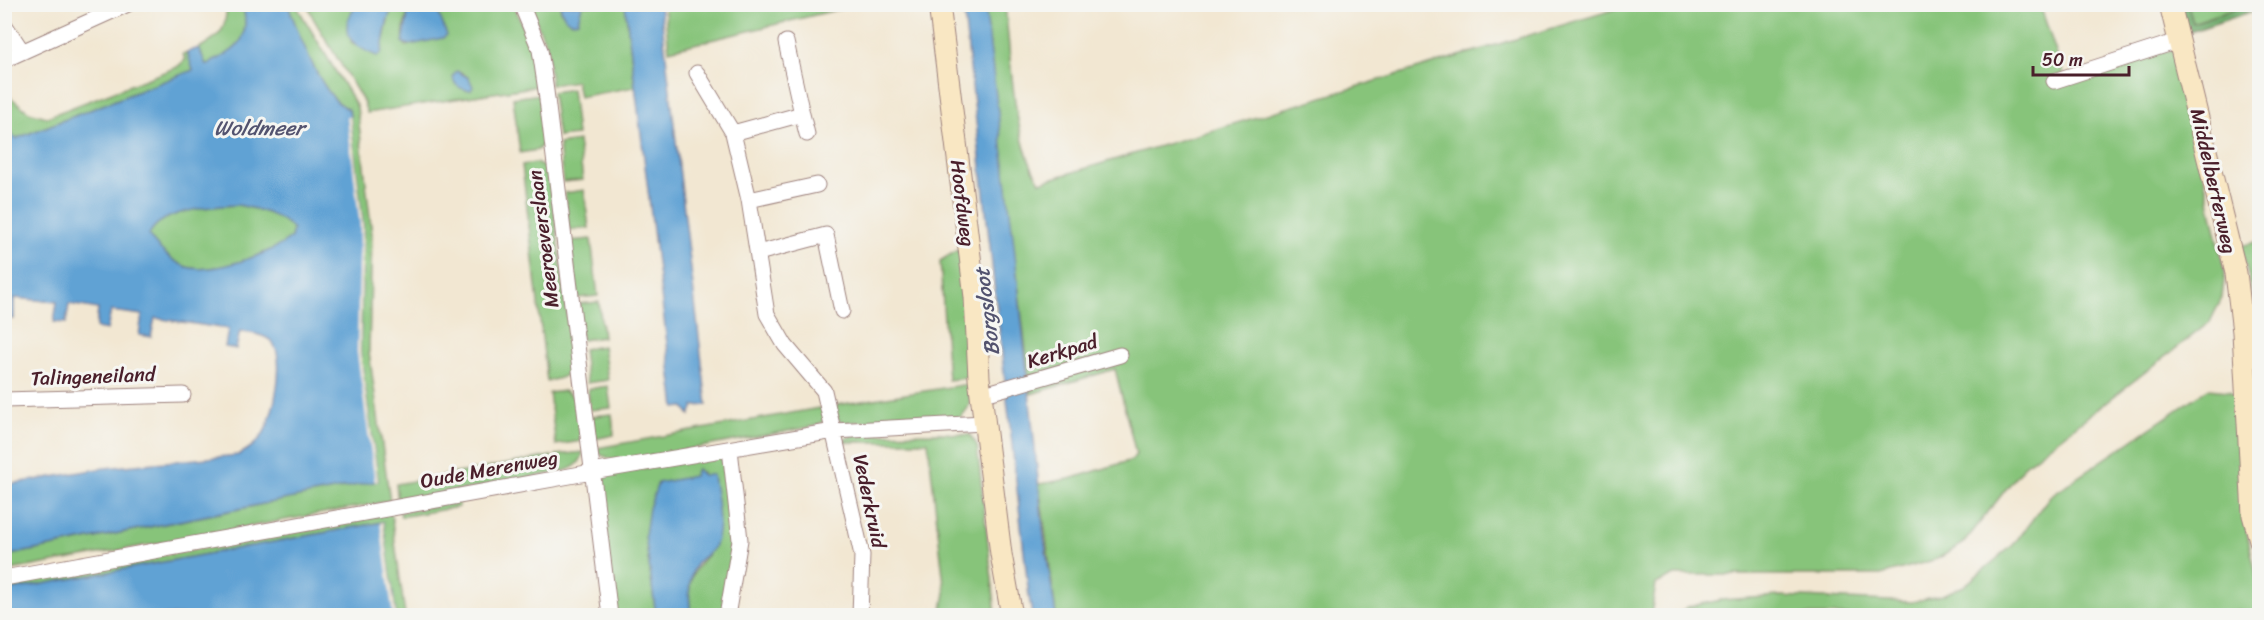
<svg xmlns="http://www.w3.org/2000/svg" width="2264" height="620" font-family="Sriracha,sans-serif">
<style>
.green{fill:#87c47a;stroke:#687252;stroke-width:1.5;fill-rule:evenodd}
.forest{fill:#6daa6a;stroke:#5c644a;stroke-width:1.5}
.water{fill:#61a2d4;stroke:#566080;stroke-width:1.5;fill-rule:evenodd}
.pier{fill:#f2e7d2}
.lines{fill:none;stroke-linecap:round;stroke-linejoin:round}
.street-casing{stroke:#9e837e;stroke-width:17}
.secondary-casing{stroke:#9e837e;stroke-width:23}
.street{stroke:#fff;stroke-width:15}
.secondary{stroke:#f9e7c3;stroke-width:21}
.labels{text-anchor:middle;stroke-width:6;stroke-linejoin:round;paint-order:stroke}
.street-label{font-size:20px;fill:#4a1f2b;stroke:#f6f6f2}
.water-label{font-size:21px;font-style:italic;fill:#53536f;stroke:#f6f6f2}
</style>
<rect width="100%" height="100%" fill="#f6f6f2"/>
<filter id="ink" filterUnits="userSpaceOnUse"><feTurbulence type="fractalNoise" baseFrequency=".0167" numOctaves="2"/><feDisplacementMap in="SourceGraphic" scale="12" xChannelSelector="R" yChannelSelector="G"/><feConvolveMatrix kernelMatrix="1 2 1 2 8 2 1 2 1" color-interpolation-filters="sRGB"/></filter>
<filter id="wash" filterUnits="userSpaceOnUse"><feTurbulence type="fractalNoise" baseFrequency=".008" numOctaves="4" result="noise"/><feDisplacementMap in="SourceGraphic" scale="24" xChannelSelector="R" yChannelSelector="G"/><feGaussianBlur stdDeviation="1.35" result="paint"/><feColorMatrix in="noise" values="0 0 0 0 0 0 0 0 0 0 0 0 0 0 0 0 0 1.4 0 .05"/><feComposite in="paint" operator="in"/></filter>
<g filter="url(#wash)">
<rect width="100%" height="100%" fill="#f2e7d2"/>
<path class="green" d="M312 4 357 5 351 42 377 56C387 41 385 22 393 5H413C406 13 400 37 406 46L410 45 437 9 429 5H514L534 53 538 86 367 113 363 101 313 18 308 6ZM461 72 469 78 466 90 455 83Z
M2188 4 2247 5 2192 23Z
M227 5H243C251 43 237 51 205 65L199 48C223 34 225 31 227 5Z
M288 5H296L357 107 372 234 369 352 390 501 5 571V556L378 481 360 352 363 226 349 109C321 99 298 32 288 5Z
M529 5H560L561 12 578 21 582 5H625L635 87 579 97 576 81 551 85 547 46Z
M664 5V4L857 5 669 50Z
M985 5H1005C1011 56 1012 139 1040 182L1629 5H2040L2064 76 2176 49 2225 273 2222 297 2210 322 2025 465 1963 544 1937 559 1881 575H1675L1656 584 1651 615H1056L1039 484 1069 479 1132 460 1136 454 1115 369 1031 394Z
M187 52 194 70 15 139 5 124 4 92 29 112 47 117 177 67 185 60 183 54Z
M572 89 577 135 558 137 552 92Z
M540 94 544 142 538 150 520 153 513 98Z
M578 141 583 180 563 182 559 144Z
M536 163 545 168 550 175 573 364C569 377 560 379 547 381L522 165Z
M584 190 589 228 569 230 565 193Z
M238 205C257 209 279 214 293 229L291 238C271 254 209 276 184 266 172 261 155 246 149 235 159 210 215 206 238 205Z
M591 239 598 296 578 298 570 241Z
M2259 241V381L2256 309 2241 246Z
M961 248 966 294 968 378 948 380 940 261Z
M599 302 603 337 582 340 578 304Z
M603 346 608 380 587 383 583 349Z
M968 384C971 401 972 409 957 419L843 422 838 420 834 409 837 405Z
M608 386 611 408 590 410 588 389Z
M2208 389 2229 391 2240 398 2243 515 2259 588V615H2251L2239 610 2214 615H1677L1687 607 1721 600 1780 596 1912 602 1942 595 1964 586 2013 545 2050 496Z
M564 391 577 399 582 441 556 445 549 393Z
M819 408 824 410V421L815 426 620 462 601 455 597 448Z
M612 414 614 435 594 439 592 416Z
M942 433 970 435 977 445 996 615H941L945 593 928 442H846L844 439 857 434Z
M583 452C581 466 571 469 558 473L556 455Z
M552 456 554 473 398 502 396 484Z
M718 456 727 465 735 534 723 615H691C687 580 689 573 714 548L702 472 694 476 645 535 656 615H615L599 484 609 474Z
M458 501 459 507 401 517 400 512Z
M391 513 405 615H396L383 522 5 591V585Z"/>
<path class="forest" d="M2180 5H2188L2193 23 2247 5H2259V9L2187 33Z"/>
<path class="water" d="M413 4 429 5 437 9 447 35 443 38 410 45 403 43 408 13Z
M243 5H288C297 29 323 102 349 109L363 226 360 352 378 481 5 556V485L104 468 238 455C248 450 257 444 263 434 274 416 287 357 271 341 264 334 249 333 240 331L236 349 225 347 228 329 155 318 151 337 139 335 142 315 111 311 107 330 96 328 98 309 69 304 66 323 54 322 57 302 14 298V319H5L4 124 15 139 193 70 187 52 199 48 206 65C237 50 251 42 243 5ZM238 205C257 209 279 214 293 229L291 238C271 254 209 276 184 266 172 261 155 246 149 235 159 210 215 206 238 205Z
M357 5H393L387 22 381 54 377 56C350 45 336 32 357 5Z
M560 5H582L578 21C566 25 562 14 560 5Z
M625 5H660L707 405 694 406 690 415 684 407 675 408Z
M963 5H985L1014 245 1044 537 1056 615H1032L1029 597Z
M457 71 469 78 473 87 471 90C462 90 453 86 453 76Z
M697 469 703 475H713C716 497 723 524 715 545 711 554 701 557 696 565 687 579 689 600 691 615H656L645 535 649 508 658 483 694 476Z
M383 522 396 615 5 616V591Z"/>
<path class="pier" d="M350 116 363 226 360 352 378 481 375 482 357 352 360 226 347 117Z
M383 522 396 615H393L380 523Z"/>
</g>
<g filter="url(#ink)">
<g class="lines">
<defs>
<path id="street" d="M521 4 540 50 546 91 610 616
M4 24 22 51
M786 42 802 114
M4 60 128 4
M697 73 733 133 749 200 767 314 785 345 824 391 862 555 860 616
M2054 81 2181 40
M733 133 802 114 807 134
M749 200 817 185
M758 253 826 235 842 311
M981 395 1120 355
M4 400 183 395
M4 578 592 472 834 431 984 423
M727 616 740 540 730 449"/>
<path id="secondary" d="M939 4 975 297 979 378 1001 554 1012 616
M2170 4 2236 273 2243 332 2253 515 2260 540"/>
</defs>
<use href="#street" class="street-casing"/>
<use href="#secondary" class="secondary-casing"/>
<use href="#street" class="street"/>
<use href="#secondary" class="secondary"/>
</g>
</g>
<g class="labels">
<g class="street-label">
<text transform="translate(2214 181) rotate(77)" y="7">Middelberterweg</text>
<text transform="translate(963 203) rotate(83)" y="7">Hoofdweg</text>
<text transform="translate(543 239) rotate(-97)" y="7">Meeroeverslaan</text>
<text transform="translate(1062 351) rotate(-17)" y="7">Kerkpad</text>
<text transform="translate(93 376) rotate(-2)" y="7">Talingeneiland</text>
<text transform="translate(489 469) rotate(-10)" y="7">Oude Merenweg</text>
<text transform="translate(870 501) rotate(78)" y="7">Vederkruid</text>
</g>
<g class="water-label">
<text x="259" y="135">Woldmeer</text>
<text transform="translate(987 312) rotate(-97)" y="7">Borgsloot</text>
</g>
</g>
<rect width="2264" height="620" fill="none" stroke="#f6f6f2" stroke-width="24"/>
<path d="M2033 66v9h96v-9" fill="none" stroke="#4a1f2b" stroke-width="3"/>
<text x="2042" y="66" font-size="18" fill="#4a1f2b" stroke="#f6f6f2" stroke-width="4.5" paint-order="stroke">50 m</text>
</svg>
